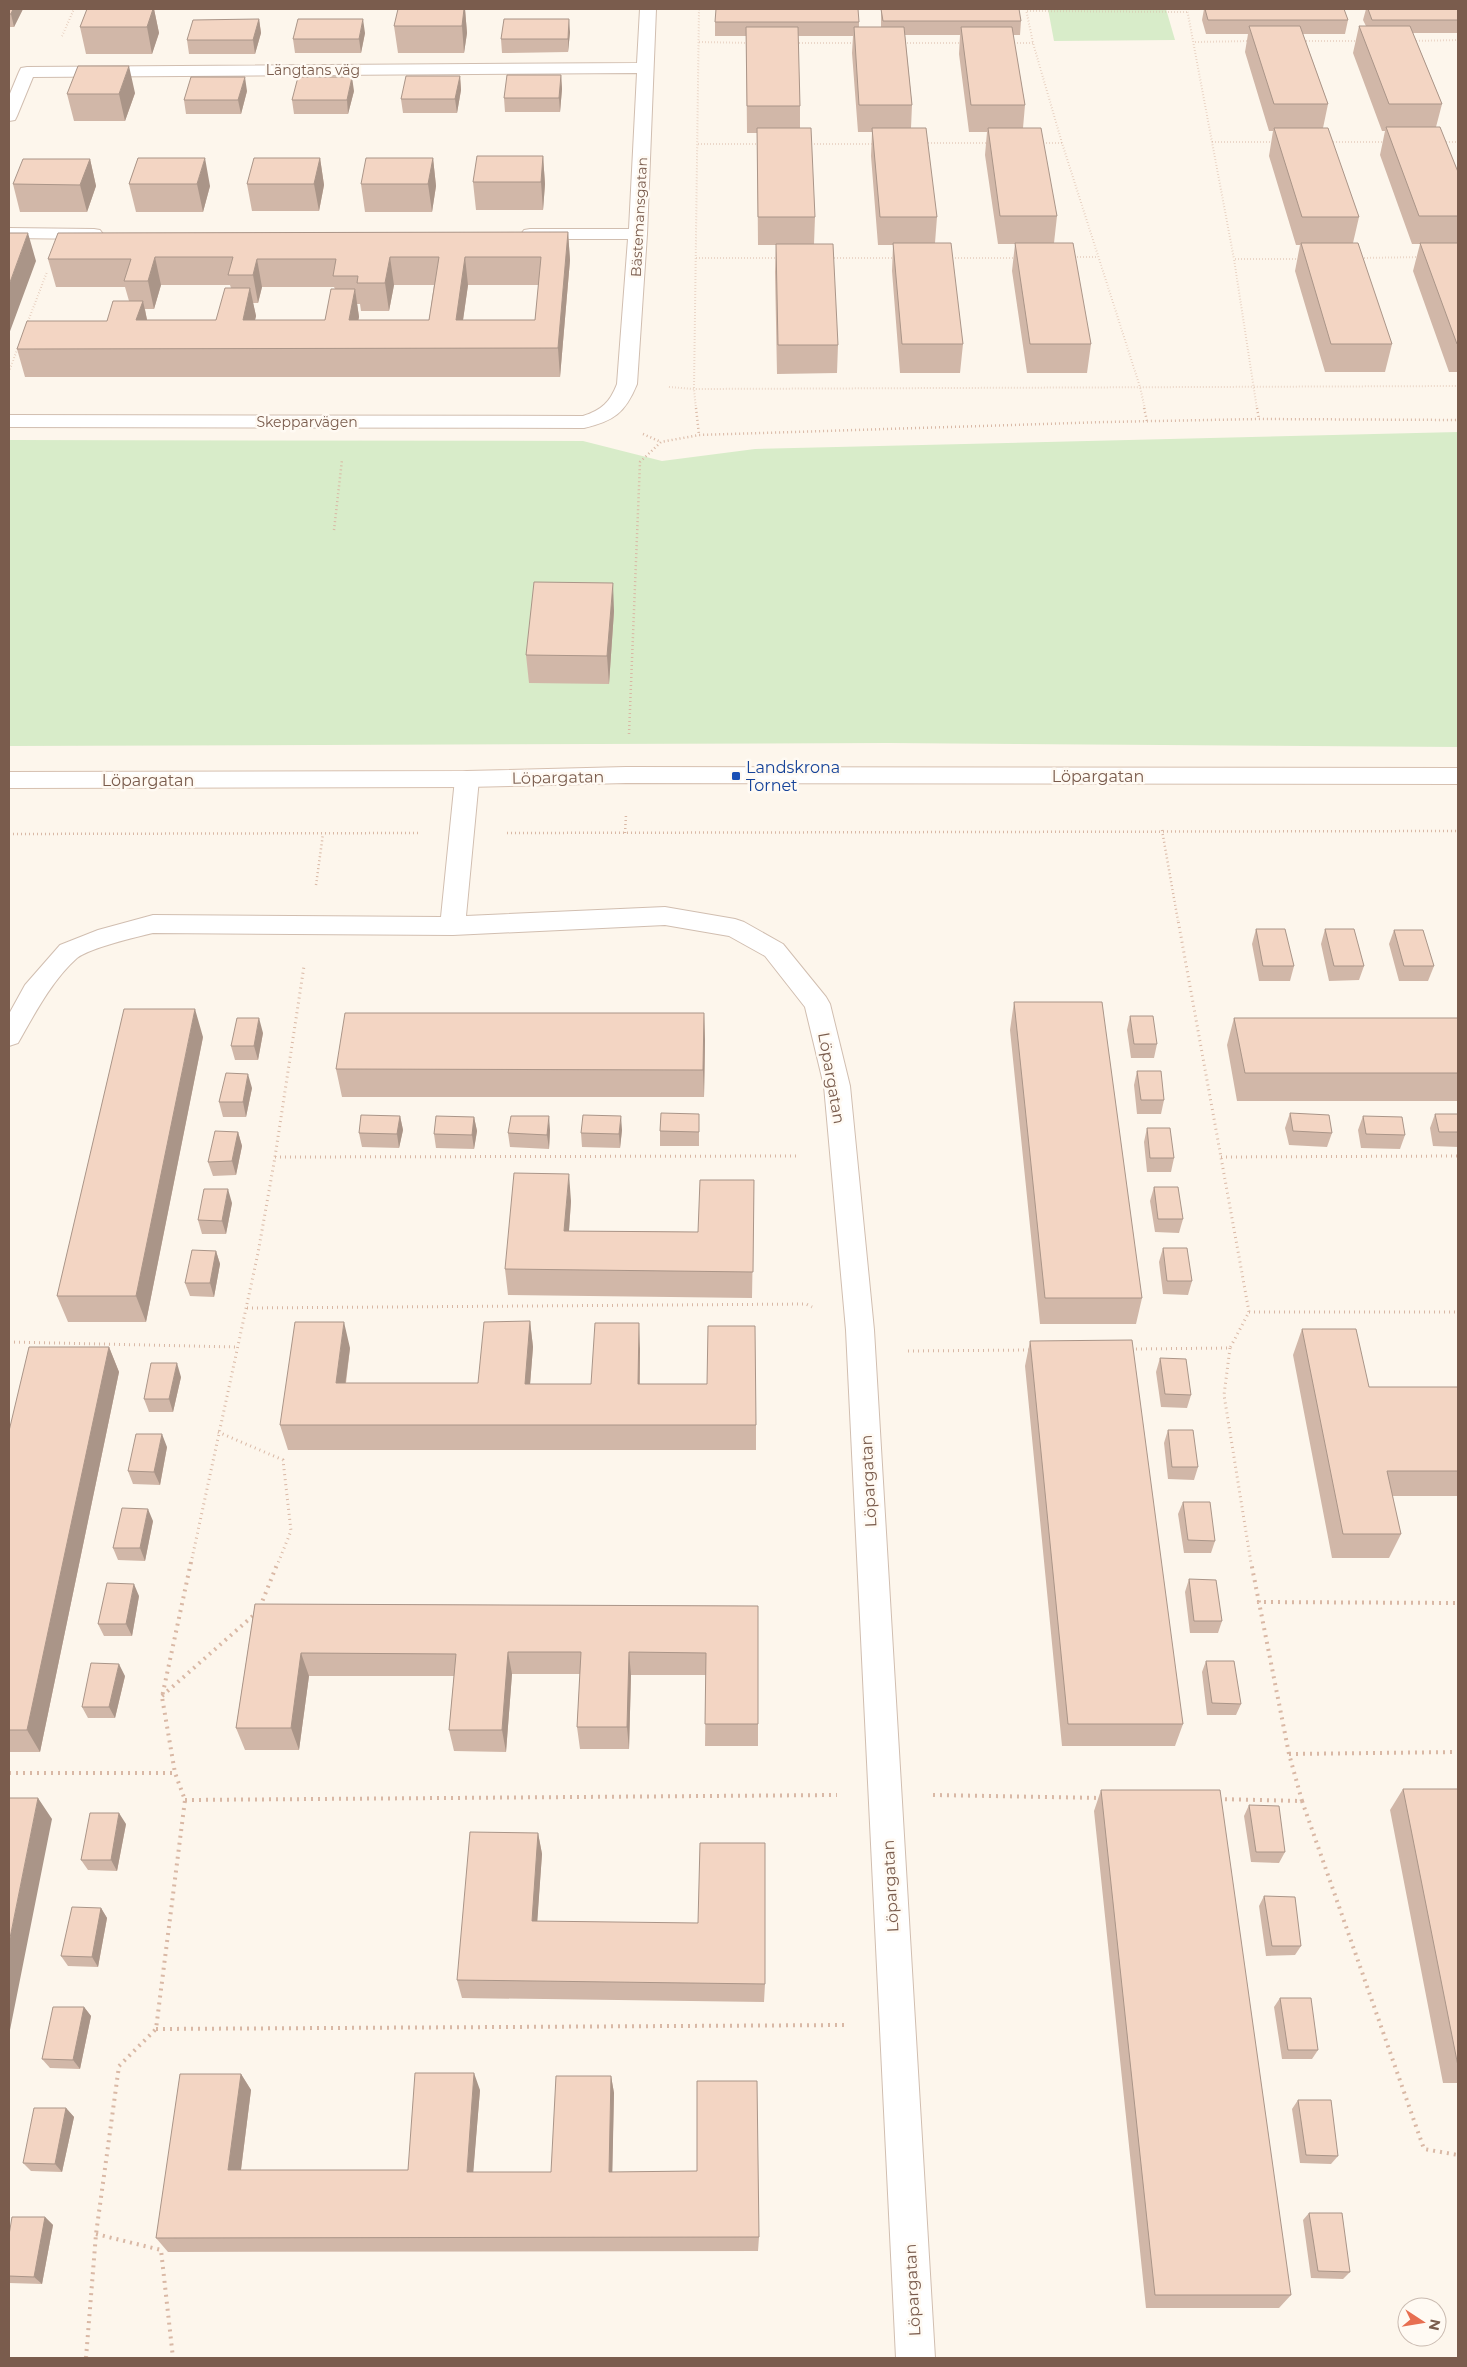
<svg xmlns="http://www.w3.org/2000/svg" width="1467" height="2367" font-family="Montserrat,sans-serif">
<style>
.green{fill:#d8ecc9}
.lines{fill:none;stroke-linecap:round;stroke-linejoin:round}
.street-casing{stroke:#d1beb0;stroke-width:2}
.secondary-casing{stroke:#d6c0b0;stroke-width:2}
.path-far3{stroke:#d9b8a5;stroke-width:2;stroke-dasharray:0.5 2.5;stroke-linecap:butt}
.path-far2{stroke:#d9b8a5;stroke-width:2.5;stroke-dasharray:1 3;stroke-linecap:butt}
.path-far1{stroke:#d9b8a5;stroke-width:3;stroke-dasharray:1 4;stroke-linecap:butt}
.path{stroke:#d9b8a5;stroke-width:4;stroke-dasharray:2 5;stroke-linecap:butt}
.street{fill:#fff;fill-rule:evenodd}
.secondary{fill:#fff;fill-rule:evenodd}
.wall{fill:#d1b7a8;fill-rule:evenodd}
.shaded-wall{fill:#aa9588}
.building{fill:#f3d5c3;stroke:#aa9588;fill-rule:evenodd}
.transit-dot{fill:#1a4fb4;stroke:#fffaf3;stroke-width:2}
.labels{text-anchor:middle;stroke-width:5;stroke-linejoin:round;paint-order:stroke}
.far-street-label{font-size:14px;fill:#7a5c4d;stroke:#fffaf3}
.transit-label{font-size:16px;fill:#164399;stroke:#fffaf3;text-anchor:start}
.street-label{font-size:16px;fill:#7a5c4d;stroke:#fffaf3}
</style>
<rect width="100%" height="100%" fill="#fdf6ec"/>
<path class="green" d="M1048 9H1166L1175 40 1054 41Z
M1458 432V747L888 743 9 746V440L583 441 662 461 755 449Z"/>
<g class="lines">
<defs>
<path id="street" d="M640 9H656L647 234 637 384C625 413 614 421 584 428L9 427V415L583 416C602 410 610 402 617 384L628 239H530L524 238 521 234 524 230 530 229H629L637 73 33 77 17 116 15 120 9 121V96L19 72 21 68 27 67 637 63Z
M9 228 94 229 100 230 103 234 100 238 94 239 9 238Z
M467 771 475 773 479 779 466 916 665 907 735 919 744 922 783 944 826 997 830 1004 850 1086 874 1330 935 2358H896L846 1330 824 1086 805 1007 765 956 729 936 665 925 453 935 153 933C136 937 90 948 77 958 52 980 34 1015 18 1043L9 1046V1014L25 985 60 945 98 930 153 915 441 917 455 779 459 773Z"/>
<path id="secondary" d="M626 767 1458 768V784L626 783 467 787 9 788V772L467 771Z"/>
</defs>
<use href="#street" class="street-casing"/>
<use href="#secondary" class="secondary-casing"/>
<path class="path-far3" d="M1026 9 1033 43 1062 143 1140 387 1145 409
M1187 9 1234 259
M1027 11 1188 12
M62 36 74 9
M1303 41H1359
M1413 41 1458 40
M699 42 750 43
M1195 42 1249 41
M796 43H855
M904 43H962
M1011 43H1033
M1212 142H1274
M1330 142H1386
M1443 142H1458
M925 143H989
M1040 143H1062
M698 144H759
M808 144H874
M1071 257H1098
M696 258H777
M831 258H895
M949 258H1017
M1361 258 1420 257
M27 324 47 272
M9 372 18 347
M669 387 694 389 1458 386
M696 409 694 389 699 9
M1257 409 1234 259H1300"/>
<path class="path-far2" d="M696 408 699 435
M1144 408 1147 421
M1257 408 1259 419
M643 434 661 442
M334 530 342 460
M629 734 640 462 661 442 699 435 1106 422 1259 419 1458 420
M1162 830 1178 921
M507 833 1458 831
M625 833 626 815
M9 834 418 833
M316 885 323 834"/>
<path class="path-far1" d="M275 1157 799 1156
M1221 1157 1458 1156
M247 1308 806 1304 812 1307
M1249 1312H1458
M9 1342 237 1347
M1230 1348 1224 1395 1251 1563
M1131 1349 1230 1348 1249 1312 1178 920
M908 1351 1032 1350
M218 1432 283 1460 291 1531 278 1563
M191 1563 258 1253 275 1157 304 966"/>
<path class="path" d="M1257 1602 1458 1603
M260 1607 278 1562
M162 1696 255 1614
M1289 1754 1458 1752
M9 1773H175
M933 1795 1102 1798
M1218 1799 1302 1801 1289 1754 1251 1562
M185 1800 837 1795
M1302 1801 1424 2149 1458 2155
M156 2029 848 2025
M96 2234 161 2250 173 2358
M86 2358 96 2234 119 2066 156 2029 185 1800 175 1773 162 1697 191 1562"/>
<use href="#street" class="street"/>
<use href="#secondary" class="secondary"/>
</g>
<path class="wall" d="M9 9H23L14 27H9Z
M87 9H154L159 33 152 54H86L80 27Z
M465 9 467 33 464 53H398L394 26Z
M881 9 1021 21 1020 35H1013L1025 105 1023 128 1057 216 1054 243 1091 344 1087 373H1027L1012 271 1015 244H998L985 155 987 132H969L959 54 960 35H905L912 105 911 128 937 217 935 243 963 344 960 373H900L892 271 893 245H878L871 156 872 132H858L852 53 853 36H798L800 106V128L815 217 814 244 838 345 837 373 777 374 775 272 776 245H758L757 133H747L746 36H715V22H859V27H881Z
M1204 9H1344L1348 20 1345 34H1303L1328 104 1323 128 1359 217 1353 243 1392 344 1385 372H1325L1295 271 1300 245H1296L1269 156 1273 131H1269L1245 52 1248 34H1206L1202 20Z
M1366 9H1458V33H1413L1442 104 1436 127 1458 172V372H1449L1413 271 1420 244H1412L1380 155 1385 131H1382L1353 53 1359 26H1366L1363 20Z
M259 19 261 33 255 54H189L187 40Z
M570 32 568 52 502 53 501 39Z
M365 33 361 53H295L293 39Z
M561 75 562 89 560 112H505L504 98Z
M460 76 461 90 457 113H403L401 99Z
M247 91 241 114H186L184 100Z
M354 91 348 114H294L292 100Z
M135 93 125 121H74L67 94Z
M543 156 545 184 543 210H476L473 182Z
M138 158 210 186 203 212H136L129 184Z
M320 158 324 185 319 211H252L247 184Z
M433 158 436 186 432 212H365L361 184Z
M90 159 96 186 87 212H20L13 184Z
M568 232 570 260 560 377H25L17 349 107 321 129 301 125 287H56L48 259ZM161 285H230L231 288 216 320H147L145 309H154ZM394 285H434L429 320H358L359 317 357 304H360L361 311H389ZM468 285H539L535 320H463ZM262 287H334L335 289 325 320H255L256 316 253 303H258Z
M614 611 609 684 529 683 526 655Z
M1256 929 1294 966 1290 981H1259L1252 944Z
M1325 929 1364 966 1359 980 1329 981 1321 944Z
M1394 930 1434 966 1428 981H1399L1389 944Z
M1014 1002 1142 1298 1136 1324H1040L1010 1030Z
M704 1013 705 1041 704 1097H342L336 1069Z
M1130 1016 1157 1044 1154 1058H1131L1127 1030Z
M1234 1018H1458V1101H1237L1227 1045Z
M263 1033 258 1060H235L231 1046Z
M203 1037 146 1322H68L57 1296Z
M1137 1071 1164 1100 1161 1114H1137L1134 1085Z
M252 1088 246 1117H223L219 1102Z
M1290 1113 1332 1133 1327 1147 1289 1145 1285 1128Z
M1435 1114H1458V1147L1433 1146 1430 1128Z
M400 1116 403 1130 399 1148 362 1147 359 1133Z
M1363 1116 1405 1135 1400 1149 1361 1148 1358 1130Z
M474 1117 477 1131 474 1149 436 1148 434 1134Z
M699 1128V1146H660V1131Z
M1147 1128 1174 1158 1171 1172H1147L1144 1142Z
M550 1130 549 1149 510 1147 508 1133Z
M622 1130 620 1148 582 1147 581 1133Z
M238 1132 242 1146 236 1175 213 1176 208 1162Z
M754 1180 752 1298 508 1295 505 1269 571 1201 569 1231 698 1232Z
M1154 1187 1183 1219 1179 1233 1155 1232 1150 1201Z
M232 1203 226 1234H202L198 1220Z
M1163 1248 1192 1281 1188 1295 1163 1294 1159 1262Z
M216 1251 220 1264 214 1297 190 1296 185 1283Z
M530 1321 533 1347 530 1384H591L640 1349V1384L756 1425V1450H288L280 1425 350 1348 346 1383H478Z
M1302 1329 1369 1387H1458V1496H1392L1401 1534 1389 1558H1332L1293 1355Z
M1030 1341 1183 1724 1175 1746H1062L1025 1366Z
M109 1347 119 1372 40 1752H9V1431Z
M1160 1358 1191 1395 1187 1408 1161 1407 1156 1372Z
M181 1377 173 1412H149L144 1399Z
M1168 1430 1198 1467 1194 1480 1168 1479 1164 1443Z
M167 1447 160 1485 133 1484 128 1471Z
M1183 1502 1215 1541 1211 1553H1184L1178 1514Z
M153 1521 145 1561 118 1560 113 1548Z
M1189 1579 1222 1621 1218 1633H1190L1185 1592Z
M139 1596 132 1636H104L98 1624Z
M255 1604 758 1606V1746H705L706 1675H631L629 1749H580L577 1727 580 1674H512L506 1752 454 1751 449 1730 454 1676H309L299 1750H245L236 1728Z
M1206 1661 1241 1704 1236 1715H1207L1202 1672Z
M125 1676 115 1718H88L82 1707Z
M1403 1789H1458V2083H1443L1390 1810Z
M1101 1790 1291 2295 1279 2308H1146L1094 1811Z
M1249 1805 1285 1852 1279 1863 1251 1862 1244 1816Z
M126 1824 117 1871 88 1870 81 1860Z
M538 1833 542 1854 537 1921 765 1984 764 2002 462 1998 457 1980Z
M1264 1896 1301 1946 1295 1955 1266 1956 1259 1906Z
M101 1908 107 1918 98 1967 68 1966 61 1956Z
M1280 1998 1318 2050 1312 2059H1282L1274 2007Z
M84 2007 91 2016 80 2069 50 2068 42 2059Z
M241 2074 251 2090 241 2170H408L480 2090 473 2172H551L611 2076 614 2093 612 2172 759 2237 758 2251 168 2252 156 2238Z
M1298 2100 1338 2156 1331 2164 1300 2163 1292 2109Z
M66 2108 74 2117 62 2172 31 2171 23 2163Z
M1309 2213 1350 2272 1343 2279 1311 2278 1303 2220Z
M45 2217 53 2225 42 2284 9 2283V2235Z"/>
<path class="shaded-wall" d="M13 9H23L14 27 11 14Z
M153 9H154L159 33 152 54 147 27Z
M464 9H465L467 33 464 53 462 26Z
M259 19 261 33 255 54 253 40Z
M363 19 365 33 361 53 359 39Z
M569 19 570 32 568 52V39Z
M129 66 135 93 125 121 119 94Z
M561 75 562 89 560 112 559 98Z
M460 76 461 90 457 113 455 99Z
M245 77 247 91 241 114 238 100Z
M352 77 354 91 348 114 347 100Z
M543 156 545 184 543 210 541 182Z
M205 158 210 186 203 212 197 184Z
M320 158 324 185 319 211 314 184Z
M433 158 436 186 432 212 428 184Z
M90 159 96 186 87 212 80 185Z
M568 232 570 260 560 377 558 348Z
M28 233 36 261 9 334V285Z
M155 257 161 285 154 309 148 281Z
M390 257 394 285 389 311 385 283Z
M465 257 468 285 459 348 456 320Z
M257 259 262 287 258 303 253 275Z
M250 288 256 316 248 348 243 320Z
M355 289 359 317 353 348 349 320Z
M143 301 149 329 136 320Z
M613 583 614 611 609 684 607 656Z
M195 1009 203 1037 146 1322 136 1296Z
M704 1013 705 1041 704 1097 703 1070Z
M259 1018 263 1033 258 1060 254 1046Z
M248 1074 252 1088 246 1117 243 1102Z
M400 1116 403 1130 399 1148 397 1134Z
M549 1116 550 1130 549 1149 547 1135Z
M621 1116 622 1130 620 1148 619 1134Z
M474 1117 477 1131 474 1149 472 1135Z
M238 1132 242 1146 236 1175 232 1161Z
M569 1174 571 1201 567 1258 564 1231Z
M228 1189 232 1203 226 1234 222 1221Z
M216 1251 220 1264 214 1297 210 1283Z
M530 1321 533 1347 528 1410 525 1384Z
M344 1322 350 1348 342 1408 336 1383Z
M639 1323 640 1349 639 1409 638 1384Z
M109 1347 119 1372 40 1752 27 1730Z
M177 1363 181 1377 173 1412 169 1399Z
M162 1434 167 1447 160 1485 154 1472Z
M148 1509 153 1521 145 1561 140 1548Z
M134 1584 139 1596 132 1636 126 1624Z
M508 1652 512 1674 506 1752 502 1730Z
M629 1652 631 1675 629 1749 627 1727Z
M301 1653 309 1676 299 1750 291 1728Z
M119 1664 125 1676 115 1718 109 1707Z
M38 1798 52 1819 9 2035V1943Z
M119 1813 126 1824 117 1871 111 1860Z
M538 1833 542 1854 536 1940 532 1921Z
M101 1908 107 1918 98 1967 92 1957Z
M84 2007 91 2016 80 2069 73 2060Z
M474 2073 480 2090 472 2188 467 2172Z
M241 2074 251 2090 239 2185 228 2170Z
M611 2076 614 2093 612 2188 609 2172Z
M66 2108 74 2117 62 2172 55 2164Z
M45 2217 53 2225 42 2284 34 2277Z"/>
<path class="building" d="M9 9H13L11 14H9Z
M87 9H153L147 27H80Z
M398 9H464L462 26H394Z
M716 9H858L859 22H715Z
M881 9H1019L1021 21H883Z
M1205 9H1344L1348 20H1208Z
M1368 9H1458V20H1372Z
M259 19 253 40H187L193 20Z
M298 19H363L359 39H293Z
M504 19H569L568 39H501Z
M1249 26H1300L1328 104H1274Z
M1359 26H1410L1442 104H1389Z
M746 27H798L800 106H747Z
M854 27H904L912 105H859Z
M961 27H1012L1025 105H971Z
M78 66H129L119 94H67Z
M507 75H561L559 98H504Z
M406 76H460L455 99H401Z
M191 77H245L238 100H184Z
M298 77H352L347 100H292Z
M1386 127H1440L1458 172V216H1419Z
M757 128H811L815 217H758Z
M872 128H926L937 217H880Z
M988 128H1041L1057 216H1000Z
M1274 128H1328L1359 217H1302Z
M477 156H543L541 182H473Z
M138 158H205L197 184H129Z
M254 158H320L314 184H247Z
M366 158H433L428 184H361Z
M23 159H90L80 185 13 184Z
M568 232 558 348 17 349 27 321H107L113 301H143L136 320H216L225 288H250L243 320H325L331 289H355L349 320H429L439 257H390L385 283H357L358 276H333L336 259H257L253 275H228L233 257H155L148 281H124L131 259H48L58 233ZM465 257H541L535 320H456Z
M9 233H28L9 285Z
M893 243H951L963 344H902Z
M1015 243H1073L1091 344H1030Z
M1301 243H1358L1392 344H1331Z
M1420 243H1458V344H1457Z
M776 244H833L838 345H778Z
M534 582 613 583 607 656 526 655Z
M1256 929H1285L1294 966H1263Z
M1325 929H1354L1364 966H1334Z
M1394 930H1423L1434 966H1404Z
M1014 1002H1102L1142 1298H1045Z
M124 1009H195L136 1296H57Z
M345 1013H704L703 1070 336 1069Z
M1130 1016H1153L1157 1044H1134Z
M237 1018H259L254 1046H231Z
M1234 1018H1458V1073H1245Z
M1137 1071H1161L1164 1100H1141Z
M226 1073 248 1074 243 1102H219Z
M661 1113 699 1114V1132L660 1131Z
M1290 1113 1329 1115 1332 1133 1293 1131Z
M1435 1114H1458V1132H1439Z
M361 1115 400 1116 397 1134 359 1133Z
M583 1115 621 1116 619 1134 581 1133Z
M436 1116 474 1117 472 1135 434 1134Z
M511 1116H549L547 1135 508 1133Z
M1363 1116 1402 1117 1405 1135 1366 1134Z
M1147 1128H1170L1174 1158H1150Z
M215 1131 238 1132 232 1161 208 1162Z
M514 1173 569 1174 564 1231 698 1232 700 1180H754L753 1272 505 1269Z
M1154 1187H1178L1183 1219H1158Z
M204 1189H228L222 1221 198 1220Z
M1163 1248H1187L1192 1281H1167Z
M192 1250 216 1251 210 1283H185Z
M530 1321 525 1384H591L595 1323H639L638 1384H707L708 1326H755L756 1425H280L295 1322H344L336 1383H478L484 1322Z
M1302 1329H1356L1369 1387H1458V1471H1387L1401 1534H1343Z
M1132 1340 1183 1724H1068L1030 1341Z
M29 1347H109L27 1730H9V1431Z
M1160 1358 1186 1359 1191 1395 1165 1394Z
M151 1363H177L169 1399H144Z
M1168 1430H1193L1198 1467H1172Z
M136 1434H162L154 1472 128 1471Z
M1183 1502H1210L1215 1541 1188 1540Z
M122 1508 148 1509 140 1548H113Z
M1189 1579 1216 1580 1222 1621H1194Z
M107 1583 134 1584 126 1624H98Z
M255 1604 758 1606V1724H705L706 1653 629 1652 627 1727H577L581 1652H508L502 1730H449L456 1654 301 1653 291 1728H236Z
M1206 1661H1234L1241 1704 1212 1703Z
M91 1663 119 1664 109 1707H82Z
M1403 1789H1458V2066Z
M1101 1790H1220L1291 2295H1155Z
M9 1798H38L9 1943Z
M1249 1805 1279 1806 1285 1852H1256Z
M90 1813H119L111 1860H81Z
M470 1832 538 1833 532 1921 698 1923 700 1843H765V1984L457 1980Z
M1264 1896 1295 1897 1301 1946H1272Z
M72 1907 101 1908 92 1957 61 1956Z
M1280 1998H1311L1318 2050H1288Z
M53 2007H84L73 2060 42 2059Z
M415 2073H474L467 2172H551L556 2076H611L609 2172 697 2171V2081H757L759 2237 156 2238 180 2074H241L228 2170H408Z
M1298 2100H1331L1338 2156 1306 2155Z
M34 2108H66L55 2164 23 2163Z
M1309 2213H1342L1350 2272 1318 2271Z
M12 2217H45L34 2277 9 2276V2235Z"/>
<rect class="transit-dot" x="731" y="771" width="10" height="10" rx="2.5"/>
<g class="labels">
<g class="far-street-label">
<text x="313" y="75">Längtans väg</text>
<text transform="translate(639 217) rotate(-87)" y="5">Bästemansgatan</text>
<text x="307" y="427">Skepparvägen</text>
</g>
<g class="transit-label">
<text x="746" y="773">Landskrona<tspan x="746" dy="18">Tornet</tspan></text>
</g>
<g class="street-label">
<text x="1098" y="782">Löpargatan</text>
<text transform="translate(558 777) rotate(-1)" y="6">Löpargatan</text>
<text x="148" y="786">Löpargatan</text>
<text transform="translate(832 1078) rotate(80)" y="6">Löpargatan</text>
<text transform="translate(868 1481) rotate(-93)" y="6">Löpargatan</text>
<text transform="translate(890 1886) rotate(-93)" y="6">Löpargatan</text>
<text transform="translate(912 2290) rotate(-93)" y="6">Löpargatan</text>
</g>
</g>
<rect width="1467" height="2367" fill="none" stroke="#7a5c4d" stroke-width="20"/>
<g transform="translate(1422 2322) rotate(102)"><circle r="24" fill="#fffaf3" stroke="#cabbb1"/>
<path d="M0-4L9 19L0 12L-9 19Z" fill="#e76f51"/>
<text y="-8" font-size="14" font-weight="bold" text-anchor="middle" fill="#7a5c4d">N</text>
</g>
</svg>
